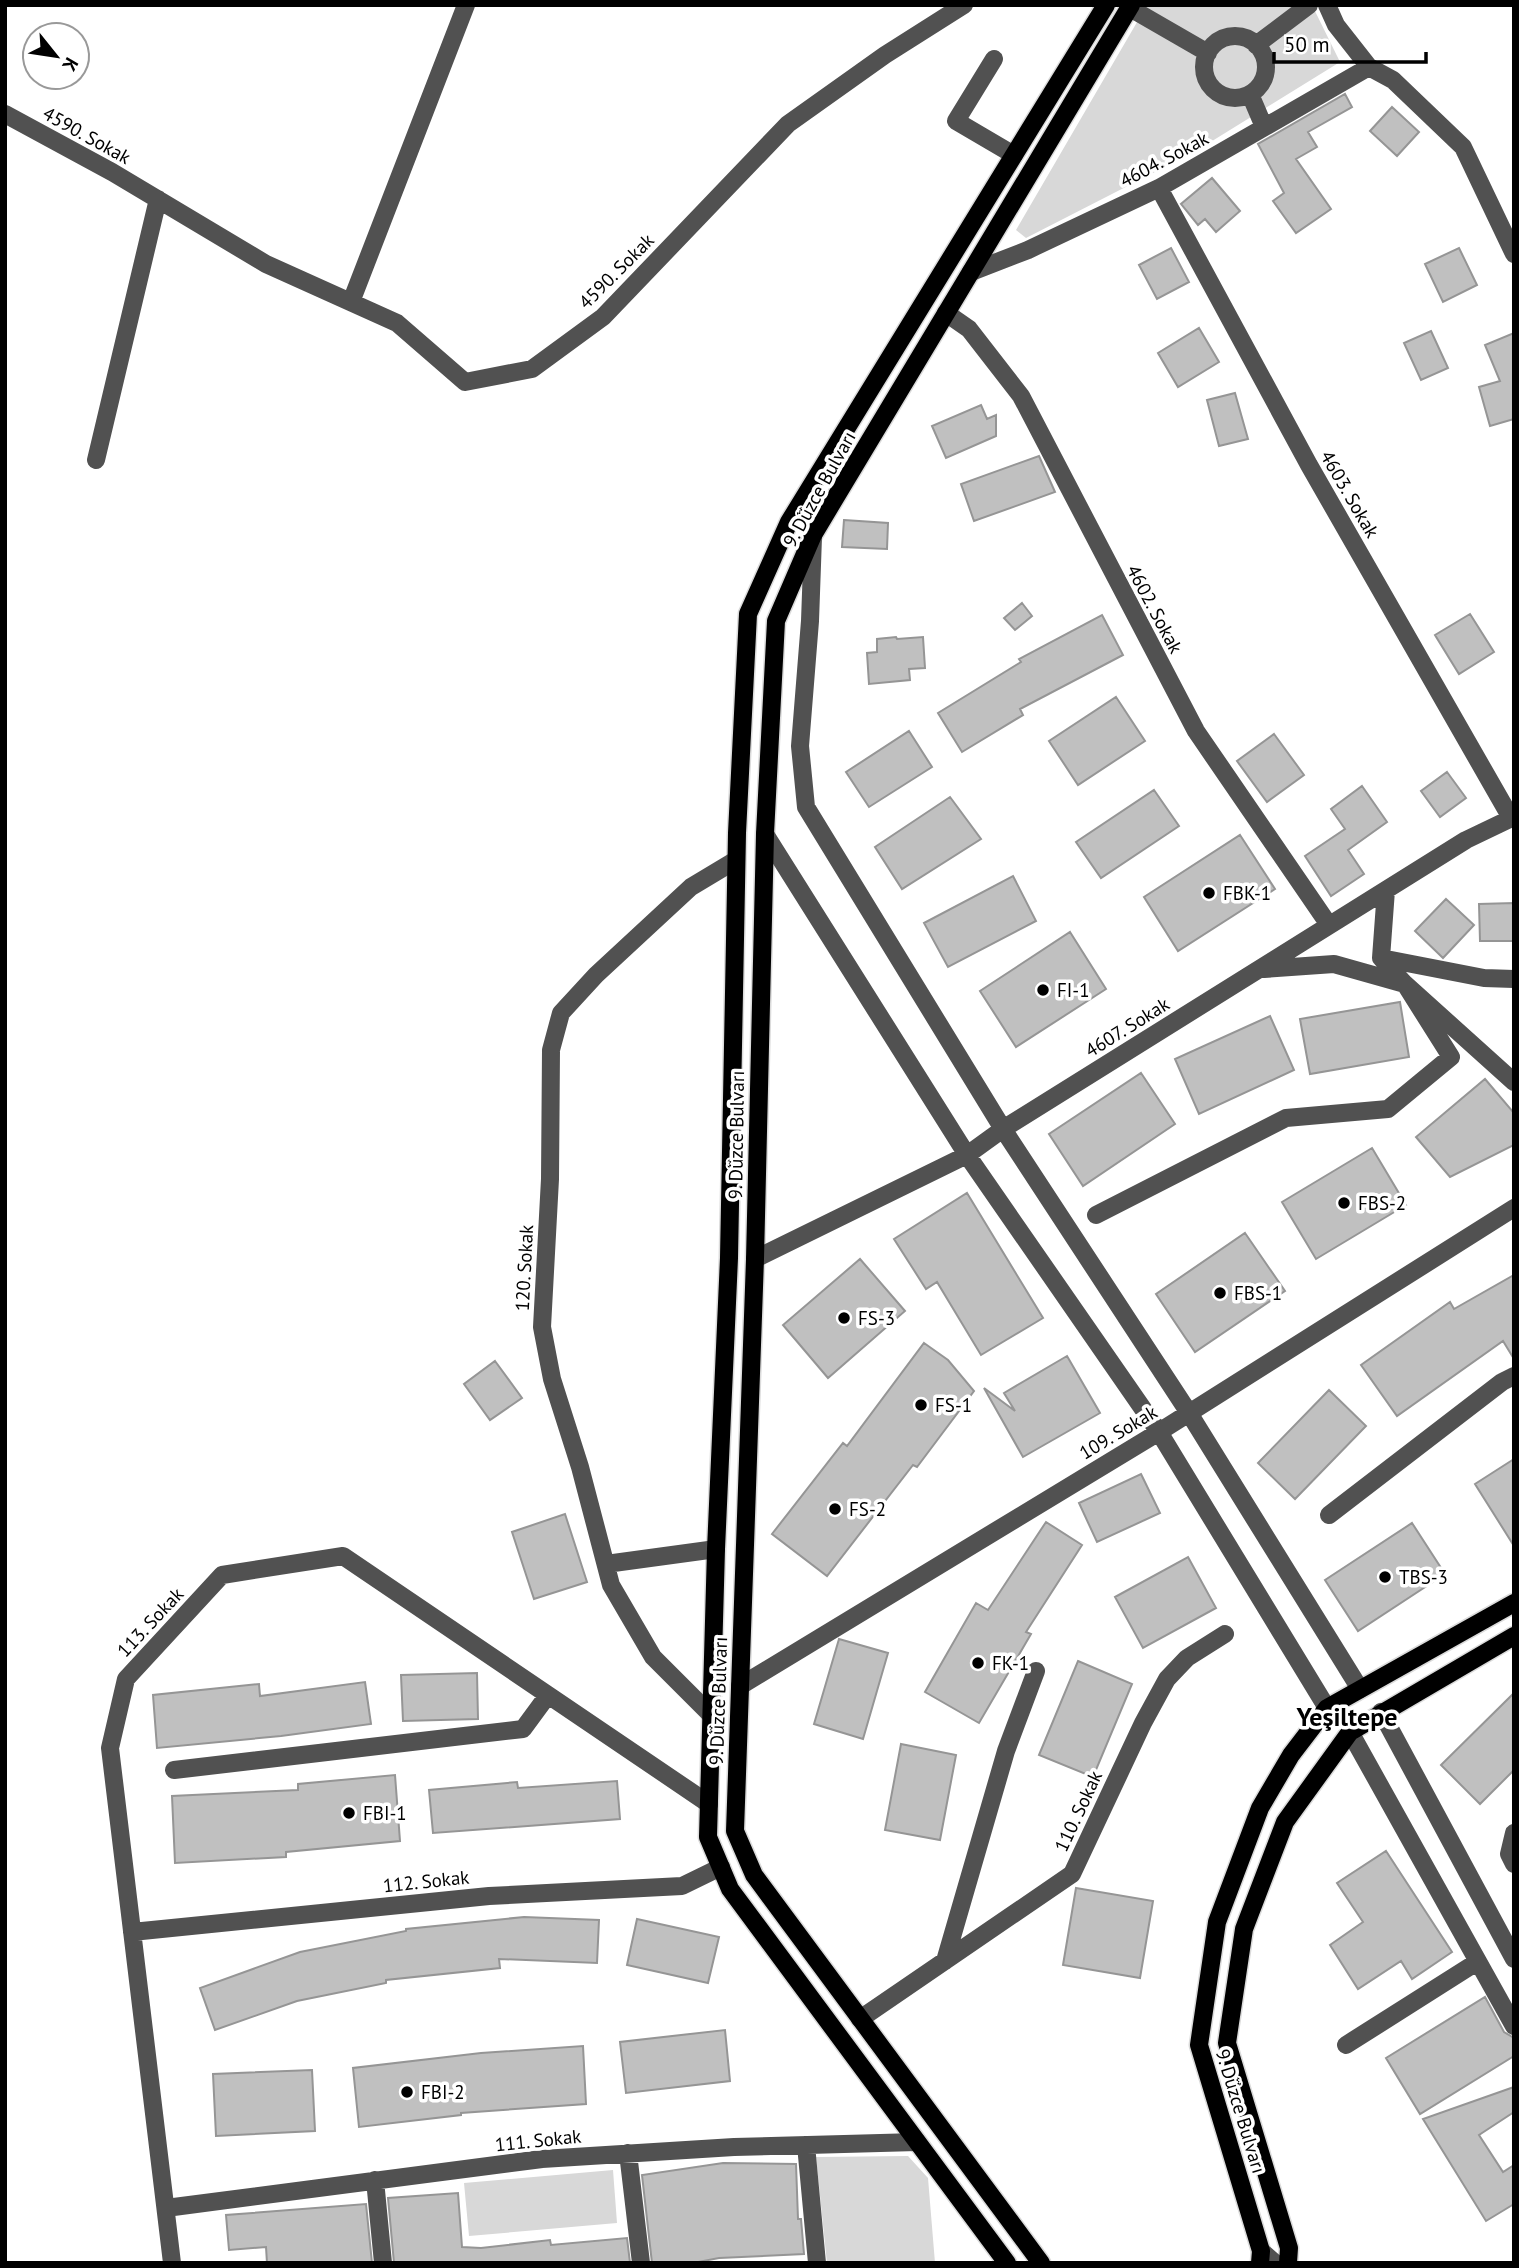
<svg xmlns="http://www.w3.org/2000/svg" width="1519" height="2268" font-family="'PT Sans',sans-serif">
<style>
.green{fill:#d8d8d8}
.building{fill:#c0c0c0;stroke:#959595;stroke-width:2}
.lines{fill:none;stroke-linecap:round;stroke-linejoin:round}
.major-casing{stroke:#dbdbdb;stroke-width:21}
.minor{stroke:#515151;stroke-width:18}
.major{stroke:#000;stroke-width:18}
.poi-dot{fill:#000;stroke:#fff;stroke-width:2.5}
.labels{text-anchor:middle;stroke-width:7;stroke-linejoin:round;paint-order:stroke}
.street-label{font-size:19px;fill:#000;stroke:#fff}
.poi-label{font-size:19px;fill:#000;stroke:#fff;text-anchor:start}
.district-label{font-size:26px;font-weight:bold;fill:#000;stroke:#fff}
</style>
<rect width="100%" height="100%" fill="#fff"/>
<path class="green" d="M1147 5H1312L1340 62 1196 151 1026 238 1016 230Z
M908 2156 928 2178 935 2263H827L816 2157Z
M613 2170 617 2223 469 2236 464 2183Z"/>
<path class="building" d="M1345 94 1352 107 1308 132 1317 147 1296 159 1331 209 1296 233 1273 201 1284 193 1258 144Z
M1392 107 1419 132 1397 156 1370 131Z
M1212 178 1240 211 1216 232 1205 219 1198 225 1181 204Z
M1171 248 1189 282 1157 299 1139 265Z
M1459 248 1477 285 1443 302 1425 264Z
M1199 328 1219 362 1178 387 1158 353Z
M1431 331 1448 368 1421 380 1404 343Z
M1514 333V419L1490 426 1479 387 1500 381 1485 345Z
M1235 393 1248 439 1219 446 1207 400Z
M981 405 987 419 996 415V436L946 458 932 426Z
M1039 456 1055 492 974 521 961 484Z
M844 520 888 523 887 549 842 547Z
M1022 603 1032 616 1015 630 1004 618Z
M1470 614 1494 652 1459 674 1435 635Z
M1102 615 1123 655 1020 709 1023 715 962 752 938 713 1021 662 1019 659Z
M896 637 897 639 923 637 925 668 909 669 910 680 869 684 867 653 877 652V639Z
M1116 697 1145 741 1078 785 1049 741Z
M909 731 932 767 869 807 846 772Z
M1274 734 1304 775 1267 802 1237 761Z
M1447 772 1466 798 1440 817 1421 791Z
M1362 786 1387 822 1348 850 1364 874 1331 896 1305 856 1345 829 1331 809Z
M1154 790 1179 826 1101 878 1076 842Z
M950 797 981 839 902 889 875 847Z
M1240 835 1275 889 1178 951 1144 897Z
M1013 876 1036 921 948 967 924 923Z
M1446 899 1474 925 1443 958 1415 931Z
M1514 903V941H1480L1479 904Z
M1070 932 1106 989 1016 1047 980 991Z
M1400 1002 1409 1057 1310 1074 1300 1019Z
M1270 1016 1294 1070 1199 1114 1175 1059Z
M1141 1073 1175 1124 1083 1186 1049 1134Z
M1485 1079 1514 1113V1145L1450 1177 1416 1137Z
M1372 1148 1406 1205 1316 1259 1282 1202Z
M967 1193 1043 1318 981 1355 937 1282 926 1289 894 1239Z
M1245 1233 1285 1291 1195 1352 1156 1294Z
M860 1259 905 1311 828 1378 783 1325Z
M1514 1275V1359L1503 1341 1397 1416 1361 1365 1450 1302 1454 1309Z
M924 1343 948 1360 974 1391 917 1467 913 1465 827 1576 772 1534 843 1443 847 1446Z
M1067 1356 1100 1413 1023 1457 984 1388 1015 1411 1004 1393Z
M495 1361 522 1398 490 1420 464 1384Z
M1329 1390 1366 1426 1295 1499 1258 1463Z
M1514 1459V1546L1475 1484Z
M1141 1474 1160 1513 1097 1542 1079 1503Z
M565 1514 587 1582 534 1599 512 1532Z
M1046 1522 1082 1545 1026 1632 1031 1634 979 1723 925 1692 976 1603 988 1610Z
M1412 1523 1445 1574 1358 1631 1325 1580Z
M1188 1557 1216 1608 1143 1648 1115 1597Z
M839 1639 888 1653 863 1739 814 1724Z
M1078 1661 1132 1684 1093 1777 1039 1755Z
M477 1673 478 1719 403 1721 401 1675Z
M365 1682 371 1724 281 1736 157 1748 153 1695 259 1684 260 1696Z
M1514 1693V1770L1480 1804 1441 1765Z
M901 1744 956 1755 940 1840 885 1830Z
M395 1775 400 1841 286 1852V1857L175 1863 172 1796 298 1790V1784Z
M617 1781 620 1819 433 1833 429 1790 517 1782 518 1788Z
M1386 1851 1452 1952 1412 1979 1401 1961 1358 1989 1330 1945 1363 1922 1337 1883Z
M1076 1888 1153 1901 1140 1978 1063 1965Z
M524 1917 599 1920 597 1963 499 1959 500 1968 386 1980V1983L297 2001 215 2030 200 1988 300 1952 406 1931V1929Z
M637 1919 719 1937 708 1983 627 1965Z
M1485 1997 1504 2032 1514 2038V2056L1420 2114 1386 2058Z
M725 2030 730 2081 626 2093 620 2042Z
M583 2046 586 2104 461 2113V2115L359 2127 353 2068 481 2053Z
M312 2070 315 2131 216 2136 213 2074Z
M1514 2087V2112L1479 2135 1503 2172 1514 2165V2204L1486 2221 1423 2119Z
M723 2163 796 2164 798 2219H801L804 2254 719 2258 693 2263H652L642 2175Z
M458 2193 462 2247 481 2248 550 2240 551 2245 627 2238 630 2263H394L388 2198Z
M366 2204 372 2263H267L266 2247 229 2250 226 2215Z"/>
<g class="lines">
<defs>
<path id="major" d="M1007 2263 730 1889 708 1837 716 1549 729 1258 737 833 748 614 789 522 1106 5
M1041 2263 754 1875 735 1831 755 1259 765 834 776 621 813 535 1131 5
M1260 2263 1261 2251 1199 2045 1217 1922 1260 1808 1291 1755 1327 1708 1514 1603
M1288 2263 1289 2248 1227 2043 1244 1929 1285 1822 1350 1732 1514 1636"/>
</defs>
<use href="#major" class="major-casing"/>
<path class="minor" d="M1327 5 1336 25 1369 67 1393 80 1463 147 1514 254
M1130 8 1208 53
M1204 67a31 31 0 1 1 62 0a31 31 0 1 1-62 0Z
M1256 45 1309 5
M994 59 956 121 1014 155
M1250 94 1264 127
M5 114 112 172 266 264 397 323 465 382 532 369 603 317 788 124 885 55 964 5
M1159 188 1309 465 1511 818
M971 272 1028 250 1159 188 1369 67
M351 302 466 5
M946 313 969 329 1021 396 1196 731 1329 925
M96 460 158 199
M813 537 810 621 800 746 806 807 1003 1129 1189 1413 1360 1689
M765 834 967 1155 1159 1432 1327 1708
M1386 890 1381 958 1405 984 1514 1082
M1381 958 1484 978 1514 979
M1096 1215 1286 1118 1388 1109 1451 1057 1405 984 1334 964 1264 969
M755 1259 967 1155 1003 1129 1466 840 1514 817
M1329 1515 1502 1382 1514 1376
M606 1564 716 1549
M740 1686 1159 1432 1514 1208
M1381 1712 1514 1959
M711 1715 653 1657 611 1585 580 1467 552 1379 542 1327 550 1179 551 1050 561 1013 596 975 691 887 736 860
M1350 1732 1514 2026
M174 1770 523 1729 548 1695
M1514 1833 1509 1854 1514 1864
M132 1932 489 1896 682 1886 721 1867
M945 1961 1006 1751 1036 1671
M860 2019 1072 1874 1143 1723 1167 1679 1187 1658 1225 1634
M1346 2045 1477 1962
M806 2145 817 2263
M628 2153 641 2263
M375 2180 383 2263
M166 2208 542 2159 734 2147 917 2142
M1261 2251 1275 2263
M172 2263 110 1748 126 1679 222 1575 343 1556 709 1804"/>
<use href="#major" class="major"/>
</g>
<g class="poi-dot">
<circle cx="1209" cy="893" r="7"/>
<circle cx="1043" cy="990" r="7"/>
<circle cx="1344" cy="1203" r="7"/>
<circle cx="1220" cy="1293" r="7"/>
<circle cx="844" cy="1318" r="7"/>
<circle cx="921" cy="1405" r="7"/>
<circle cx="835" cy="1509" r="7"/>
<circle cx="1385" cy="1577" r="7"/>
<circle cx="978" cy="1663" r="7"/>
<circle cx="349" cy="1813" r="7"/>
<circle cx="407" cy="2092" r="7"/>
</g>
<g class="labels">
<g class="street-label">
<text transform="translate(87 135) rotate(29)" y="7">4590. Sokak</text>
<text transform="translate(1164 159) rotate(-28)" y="7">4604. Sokak</text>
<text transform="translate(616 271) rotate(-45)" y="7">4590. Sokak</text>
<text transform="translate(819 489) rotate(-61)" y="7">9. Düzce Bulvarı</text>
<text transform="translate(1350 494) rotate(60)" y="7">4603. Sokak</text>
<text transform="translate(1155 609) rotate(62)" y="7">4602. Sokak</text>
<text transform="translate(1127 1027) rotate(-32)" y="7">4607. Sokak</text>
<text transform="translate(736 1135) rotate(-89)" y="7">9. Düzce Bulvarı</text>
<text transform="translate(524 1268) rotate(-87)" y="7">120. Sokak</text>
<text transform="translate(1118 1432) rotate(-31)" y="7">109. Sokak</text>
<text transform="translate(150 1622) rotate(-47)" y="7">113. Sokak</text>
<text transform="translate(718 1701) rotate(-88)" y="7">9. Düzce Bulvarı</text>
<text transform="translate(1078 1811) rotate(-65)" y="7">110. Sokak</text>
<text transform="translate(426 1881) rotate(-6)" y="7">112. Sokak</text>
<text transform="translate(1241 2111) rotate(73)" y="7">9. Düzce Bulvarı</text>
<text transform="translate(538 2140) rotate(-6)" y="7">111. Sokak</text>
</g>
<g class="poi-label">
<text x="1223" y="900">FBK-1</text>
<text x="1057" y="997">FI-1</text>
<text x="1358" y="1210">FBS-2</text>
<text x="1234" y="1300">FBS-1</text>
<text x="858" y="1325">FS-3</text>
<text x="935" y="1412">FS-1</text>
<text x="849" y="1516">FS-2</text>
<text x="1399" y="1584">TBS-3</text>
<text x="992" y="1670">FK-1</text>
<text x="363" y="1820">FBI-1</text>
<text x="421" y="2099">FBI-2</text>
</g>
<g class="district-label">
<text x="1347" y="1726">Yeşiltepe</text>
</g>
</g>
<rect width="1519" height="2268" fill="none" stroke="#000000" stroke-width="14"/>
<g transform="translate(56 56) rotate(120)"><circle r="33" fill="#ffffff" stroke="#999999" stroke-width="2"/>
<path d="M0-5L12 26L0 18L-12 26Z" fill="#000000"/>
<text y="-10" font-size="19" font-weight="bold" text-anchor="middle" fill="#000000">K</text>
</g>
<path d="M1274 52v10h152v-10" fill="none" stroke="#000000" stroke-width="3.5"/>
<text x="1284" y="52" font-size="21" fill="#000000" stroke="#ffffff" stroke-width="5" paint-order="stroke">50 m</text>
</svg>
